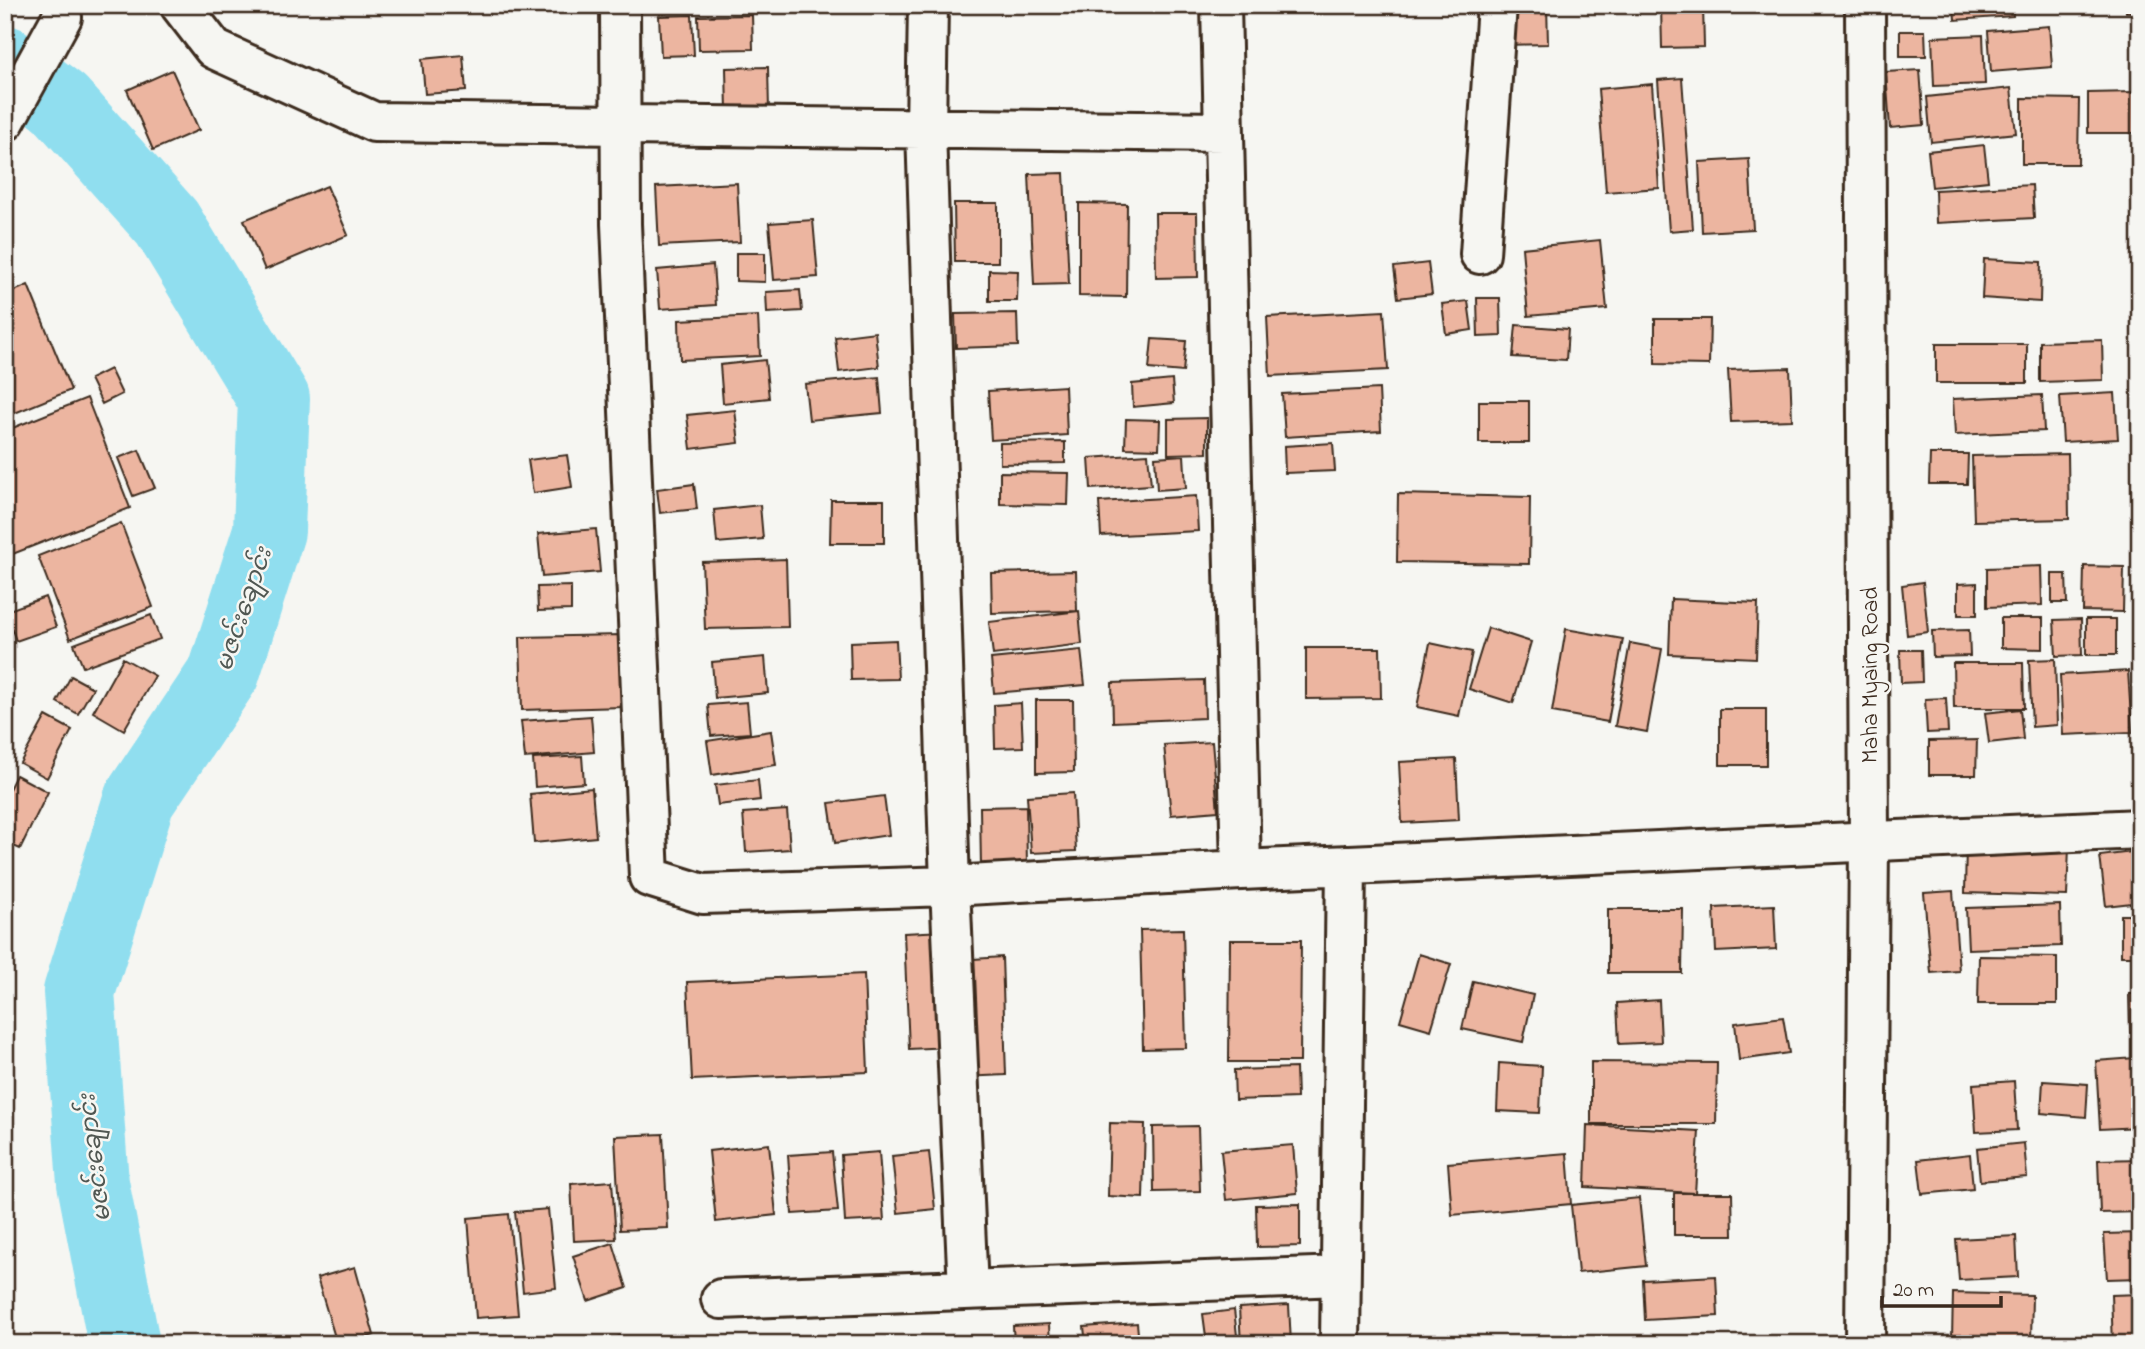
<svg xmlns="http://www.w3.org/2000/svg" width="2145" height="1349" font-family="'Indie Flower','Noto Sans Myanmar',sans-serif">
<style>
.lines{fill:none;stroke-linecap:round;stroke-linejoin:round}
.river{stroke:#90deef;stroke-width:72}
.building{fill:#ecb5a0;stroke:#3b2a1e;stroke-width:2}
.minor-casing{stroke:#3b2a1e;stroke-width:44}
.tertiary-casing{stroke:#3b2a1e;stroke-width:44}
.minor{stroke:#f6f6f2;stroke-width:38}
.tertiary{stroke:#f6f6f2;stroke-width:38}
.labels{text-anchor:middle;stroke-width:5;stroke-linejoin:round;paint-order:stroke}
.street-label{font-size:23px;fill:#3b2a1e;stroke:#f6f6f2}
.water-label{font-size:24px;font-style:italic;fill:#505752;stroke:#f6f6f2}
</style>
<rect width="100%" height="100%" fill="#f6f6f2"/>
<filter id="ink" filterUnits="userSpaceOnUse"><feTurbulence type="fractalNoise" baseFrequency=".0143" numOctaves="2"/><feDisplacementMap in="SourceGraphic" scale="14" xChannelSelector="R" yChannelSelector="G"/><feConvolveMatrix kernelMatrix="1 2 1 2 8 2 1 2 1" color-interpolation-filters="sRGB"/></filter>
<g filter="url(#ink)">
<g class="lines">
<path class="river" d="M5 61 60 103 167 223 274 399 269 531 224 673 139 800 79 992 93 1183 124 1344"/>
</g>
<path class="building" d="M700 5H759V7H700Z
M1502 5H1547L1548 44 1504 45Z
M1661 5H1703L1704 47 1662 48Z
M1954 5H2013V16L1955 20Z
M2126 5H2140V12H2126Z
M692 15 694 55 661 56 659 16Z
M752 15 753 49 699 50 698 16Z
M2049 26 2052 67 1991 72 1988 31Z
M1900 31H1925L1926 56H1900Z
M1983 35 1985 84 1934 86 1932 37Z
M463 55 466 91 425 94 422 59Z
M768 67 769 111H727L726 68Z
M172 70 199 130 153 150 127 90Z
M1920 70 1924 125 1890 128 1886 72Z
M1682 78 1693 229 1669 231 1658 80Z
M1652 84 1659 188 1606 192 1598 89Z
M2011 88 2016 133 1931 142 1927 97Z
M2134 92 2135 133H2088V93Z
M2022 98 2079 99 2078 164H2022Z
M1984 145 1988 181 1932 187 1928 151Z
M1749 159 1753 229 1702 232 1699 162Z
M1064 173 1069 284 1034 285 1029 174Z
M737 183 740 242 659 246 656 187Z
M2032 185 2034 218 1936 223 1935 190Z
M327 186 348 235 265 270 244 220Z
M954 203H998V262H955Z
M1079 203 1127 204 1126 297 1079 296Z
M1155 213H1197L1198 277 1156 278Z
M813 220 818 277 774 280 769 223Z
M1600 240 1607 309 1528 316 1522 248Z
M736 253H765V282L736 281Z
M1984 259 2041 262 2040 302 1982 298Z
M1428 263 1432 294 1398 298 1394 267Z
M713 265 716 305 660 309 657 270Z
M989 270 1018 271 1017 301H989Z
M28 285 71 390 5 417V295Z
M800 290 802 311 767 313 766 292Z
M1477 298H1500L1501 336 1478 337Z
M1468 301 1472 330 1446 334 1442 304Z
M1384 311 1388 370 1270 376 1267 317Z
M1017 313 1018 346 956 348 955 314Z
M758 316 760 356 680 360 679 320Z
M1655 319H1710L1709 365 1655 364Z
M1516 325 1568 329 1566 360 1513 357Z
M875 332 879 367 839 372 835 337Z
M1152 339 1186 341 1183 372 1149 369Z
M2102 340 2103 380 2040 382V342Z
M1936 344H2027V383H1936Z
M765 360 769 398 723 403 720 365Z
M1790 368 1792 420 1731 422 1728 370Z
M110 369 122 394 102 404 90 379Z
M879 377 882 413 809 420 805 384Z
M1172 380 1174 403 1133 407 1132 384Z
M1065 386 1067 435 991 440 988 391Z
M1379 389 1381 431 1285 437 1282 394Z
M2115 393 2118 439 2063 442 2060 396Z
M2042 395 2044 431 1955 435 1953 399Z
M87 398 130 508 5 557V431Z
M1479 401H1529V443H1479Z
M735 410 739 443 691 449 687 415Z
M1207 418V453L1168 454V419Z
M1126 419 1160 420 1159 449 1125 448Z
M1065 442V463L1000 464V443Z
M1333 443 1335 471 1285 473 1284 446Z
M139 450 155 488 133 496 118 458Z
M1148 454 1151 485 1091 489 1089 458Z
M1930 454H1968L1967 484H1929Z
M2068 454 2069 519 1974 521 1972 456Z
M567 455 572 487 533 493 528 460Z
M1184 455 1186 488 1157 490 1155 457Z
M1000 472 1069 473 1068 505 1000 504Z
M694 484 697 509 660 513 657 489Z
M1398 494 1530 497 1529 564 1397 562Z
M1196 496 1198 531 1101 536 1099 502Z
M831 500H884V543H830Z
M760 505 763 539 717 543 714 510Z
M121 523 153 607 70 639 38 556Z
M596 529 600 572 542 577 538 534Z
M786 559 788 627 705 629 702 562Z
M2041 566 2042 605 1987 607V568Z
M2084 566 2124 567 2123 612 2083 611Z
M1076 571 1077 611 992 613 991 573Z
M2052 574H2066L2067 603H2052Z
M1923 582 1928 632 1907 635 1902 585Z
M1977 583V615H1958V584Z
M571 586V610L538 611 537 587Z
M45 597 56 627 16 641 6 611Z
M1671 599 1758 603 1756 658 1669 654Z
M1079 611 1082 644 993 655 989 622Z
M151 615 160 639 83 667 74 644Z
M2001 618H2043V649L2001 648Z
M2081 619 2082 655 2056 656 2054 620Z
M2086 619H2116V655H2086Z
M1488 628 1531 642 1513 703 1469 689Z
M1566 629 1623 639 1608 722 1552 712Z
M1969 630 1970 656 1933 657 1932 631Z
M621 635 623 707 522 710 520 637Z
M896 640 898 679 851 680 850 642Z
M1430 643 1472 652 1459 716 1417 707Z
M1630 643 1662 649 1647 732 1615 726Z
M1306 648H1380L1381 698 1306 699Z
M1081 650 1085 685 994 693 991 659Z
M1900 650H1921L1922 682 1901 683Z
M765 657 768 693 715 698 712 662Z
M123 658 155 676 124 730 93 712Z
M2055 659 2057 725 2032 727 2029 660Z
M1953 663H2023L2024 708H1954Z
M2128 671 2132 732 2063 735 2060 675Z
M71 676 93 688 78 714 57 702Z
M1204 680 1205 718 1113 722 1112 683Z
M1946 698 1948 732 1927 733 1925 699Z
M1036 700H1073L1074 772 1036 773Z
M747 702 750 733 711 736 708 705Z
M1021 703 1023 747 995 748 994 705Z
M1720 709H1766V765H1720Z
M2020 709 2023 739 1989 743 1985 713Z
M46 716 72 730 47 778 20 763Z
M591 716 594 752 525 758 521 721Z
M771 731 776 765 712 775 707 741Z
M1977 740 1976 775H1929V741Z
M1212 742 1218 811 1171 815 1164 745Z
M582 756 584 783 535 787 533 759Z
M1456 759 1459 820 1402 823 1399 762Z
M16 775 48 792 20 849 5 842V797Z
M758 780 760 800 718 805 715 785Z
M592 788 596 837 534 843 530 794Z
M1073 793 1076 851 1031 853 1027 796Z
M884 796 889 835 835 843 829 803Z
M1026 806 1027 867 981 868 980 807Z
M787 810 790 849 746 852 743 813Z
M1966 844 2069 847 2067 896 1965 893Z
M2140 851V902L2106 906 2100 856Z
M1953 891 1959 971 1931 973 1924 893Z
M1774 905 1776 949 1716 952 1714 908Z
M2060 905 2061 946 1968 949 1966 908Z
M1608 909H1683L1682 973H1608Z
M2121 915H2140V956H2121Z
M1183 929 1186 1048 1143 1049 1140 930Z
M944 931 949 1047 909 1049 904 933Z
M1230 940H1301L1300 1062H1229Z
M1419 954 1451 964 1431 1030 1400 1021Z
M1979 956 2057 957V1004H1978Z
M1002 957 1006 1075 963 1077 959 960Z
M864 974 868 1072 692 1080 687 982Z
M1473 981 1533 995 1523 1042 1462 1029Z
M2129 994H2140V1033H2130Z
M1659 1000 1661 1042 1619 1044 1617 1003Z
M1783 1017 1789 1053 1739 1060 1735 1023Z
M2135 1058 2140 1127 2100 1129 2096 1061Z
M1591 1062 1717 1063 1716 1124H1591Z
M1499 1063 1542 1066 1540 1113 1497 1111Z
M1296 1068 1297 1098 1235 1100 1234 1070Z
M2014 1081 2017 1130 1976 1132 1973 1084Z
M2043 1081 2088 1084 2086 1117 2041 1113Z
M1110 1123 1145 1124 1143 1198 1108 1196Z
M1587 1125 1699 1131 1695 1193 1585 1187Z
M1198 1126 1200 1191 1154 1192 1153 1127Z
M663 1134 668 1228 620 1230 615 1136Z
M2024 1143 2027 1177 1980 1181 1977 1148Z
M769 1144 776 1215 716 1222 709 1151Z
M1293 1145 1297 1193 1226 1200 1221 1151Z
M832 1152 838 1211 792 1214 788 1155Z
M879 1152 884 1220 845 1222 841 1155Z
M929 1152 935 1209 898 1213 892 1156Z
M1567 1153 1571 1204 1452 1215 1448 1163Z
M1970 1154 1973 1189 1922 1194 1918 1160Z
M2140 1159V1212L2100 1213 2098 1160Z
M612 1181 616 1239 574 1241 571 1184Z
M1674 1193H1732L1733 1235H1674Z
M1639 1198 1646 1266 1578 1273 1571 1205Z
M1300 1204V1246L1257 1247 1256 1205Z
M548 1209 556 1288 523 1292 515 1212Z
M509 1214 518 1315 476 1318 468 1218Z
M2140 1233V1278L2107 1279 2104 1234Z
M2016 1236 2018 1277 1959 1280 1956 1239Z
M613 1243 627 1288 588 1301 573 1256Z
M355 1267 374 1335 345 1344H337L317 1278Z
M1716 1276 1718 1316 1645 1320 1643 1280Z
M1953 1293 2032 1295 2031 1342 1952 1339Z
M2140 1294V1344H2113L2111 1295Z
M1289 1305 1291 1344H1241L1239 1308Z
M1234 1310 1238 1344H1207L1203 1314Z
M1137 1323 1139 1344H1086L1084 1327Z
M1049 1324 1050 1344H1014L1013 1326Z
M619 1336 622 1344H602Z
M776 1341V1344H721Z"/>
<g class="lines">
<defs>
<path id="minor" d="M180 5 214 49 374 122 1224 132
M620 5 621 224 649 877 703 894 950 886 1241 870 2140 829
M928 5 926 129 950 886 968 1290
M1221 5 1241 870
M5 121 62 17
M1480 254 1497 5
M721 1299 1340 1276
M1340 1344 1346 865"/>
<path id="tertiary" d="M1865 1344 1869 841 1865 5"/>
</defs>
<use href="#minor" class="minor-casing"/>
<use href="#tertiary" class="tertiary-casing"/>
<use href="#minor" class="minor"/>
<use href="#tertiary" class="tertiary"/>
</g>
</g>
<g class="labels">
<g class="street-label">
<text transform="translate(1869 675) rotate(-90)" y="8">Maha Myaing Road</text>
</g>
<g class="water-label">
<text transform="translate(243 609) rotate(-71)" y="8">မဇင်းချောင်း</text>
<text transform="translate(94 1158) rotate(-97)" y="8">မဇင်းချောင်း</text>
</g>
</g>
<rect width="2145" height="1349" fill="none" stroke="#f6f6f2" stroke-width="28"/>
<rect x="14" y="14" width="2117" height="1321" fill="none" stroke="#3b2a1e" stroke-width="2.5" filter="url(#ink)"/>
<path d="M1882 1296v10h119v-10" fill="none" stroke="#3b2a1e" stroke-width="3.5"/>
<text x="1893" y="1296" font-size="21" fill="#3b2a1e" stroke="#f6f6f2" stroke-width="5" paint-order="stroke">20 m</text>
</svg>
